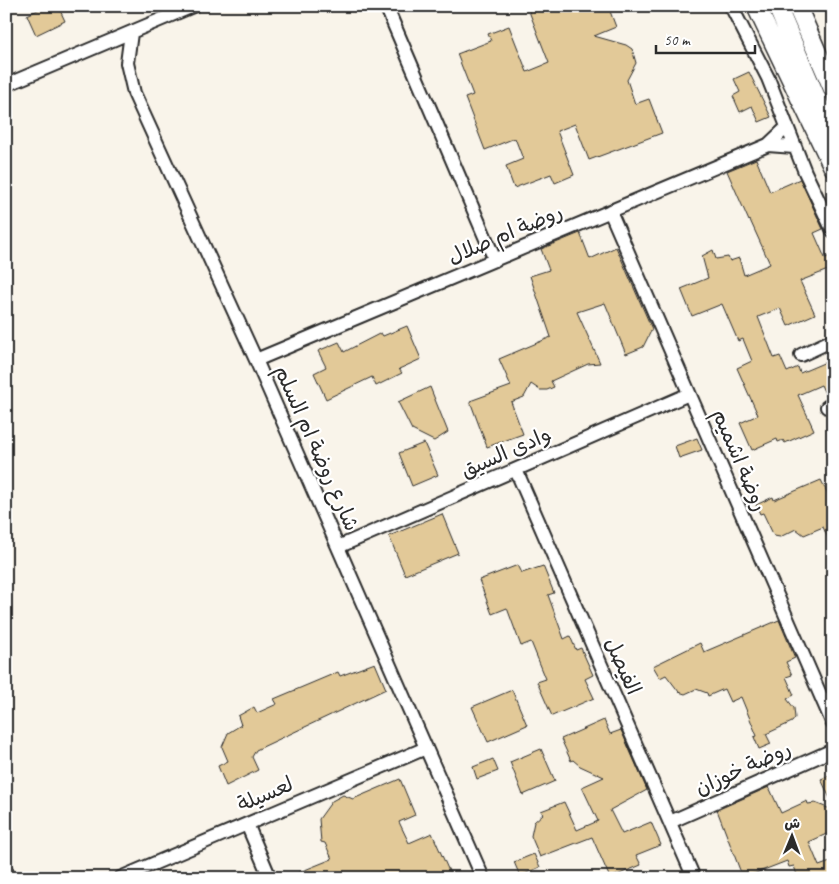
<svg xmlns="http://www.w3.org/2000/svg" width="839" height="884" font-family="Caveat,'Playpen Sans Arabic',sans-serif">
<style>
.building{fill:#e2c998;stroke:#2b2b2b}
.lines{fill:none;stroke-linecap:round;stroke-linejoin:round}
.street-casing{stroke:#2b2b2b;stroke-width:16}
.secondary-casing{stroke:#2b2b2b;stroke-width:21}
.street{stroke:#fff;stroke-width:12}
.secondary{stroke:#fff;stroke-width:18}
.labels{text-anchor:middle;stroke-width:4.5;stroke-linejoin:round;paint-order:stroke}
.street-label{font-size:21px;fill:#2b2b2b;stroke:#fff}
</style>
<rect width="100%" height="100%" fill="#f9f4ea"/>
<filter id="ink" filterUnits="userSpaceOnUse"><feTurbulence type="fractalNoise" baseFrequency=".02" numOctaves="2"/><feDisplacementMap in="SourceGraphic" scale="10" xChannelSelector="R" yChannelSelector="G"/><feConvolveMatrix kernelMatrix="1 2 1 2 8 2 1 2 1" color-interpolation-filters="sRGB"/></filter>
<g filter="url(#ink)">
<path class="building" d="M46 6H58L65 21 36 35 27 15Z
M527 6H608L616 27 594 36 626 45 632 49 636 63 627 80 635 104 649 99 662 133 589 160 575 124 557 131 574 175 555 183 551 174 514 188 506 166 523 159 515 138 485 150 465 98 473 95 457 54 491 41 488 34 509 26 527 72 549 63Z
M749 72 771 117 759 122 752 106 740 112 733 96 740 92 734 79Z
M756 159 770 192 800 179 823 229 814 233 825 258 833 255V268L800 281 815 314 788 326 780 308 758 317 774 358 780 356 787 372 798 367 800 373 833 359V396L827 398 821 385 798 395 814 430 785 443 783 440 778 442 777 439 752 450 740 423 758 415 737 368 752 361 743 339 738 341 722 304 692 316 681 289 708 278 702 256 713 250 716 259 728 257 730 261 739 258 744 275 770 264 750 220 749 221 727 171Z
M580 233 590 259 616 247 652 329 643 347 626 354 605 303 577 312 600 363 588 364 551 381 554 387 547 390H540L531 384 524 397 511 402 523 434 487 447 470 401 511 386 499 359 551 337 530 276 549 270 541 249Z
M407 326 421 359 399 369 402 373 376 386 372 377 326 399 314 373 326 367 318 351 339 342 344 352 381 333 383 336Z
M430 387 448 432 434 441 412 430 398 402Z
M697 438 702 450 679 458 675 446Z
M424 443 438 475 412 486 399 453Z
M821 480 833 504V549L823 527 804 535 796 529 780 537 774 536 763 513 760 514 756 505 773 497 774 500Z
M442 514 458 553 405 575 389 536Z
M518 565 522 573 543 566 554 593 548 595 564 639 570 636 576 650 581 648 593 675 585 679 594 698 552 716 537 682 546 679 531 642 521 646 507 608 492 614 479 580Z
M779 620 795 658 786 662 792 675 786 677 794 695 787 699 794 708 795 718 792 722 766 734 771 744 759 749 754 737 757 736 741 697 730 702 724 689 708 696 707 693 696 689 685 694 679 692 666 675 660 678 653 666 700 643 704 652Z
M375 663 386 689 256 750 252 757 258 770 226 786 218 766 228 761 222 747 228 733 241 725 238 716 254 707 257 713 277 704 274 699 338 672 340 676Z
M512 690 527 725 488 742 472 707Z
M604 720 610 734 621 730 647 790 610 810 622 834 651 822 661 845 636 855 641 865 610 878 592 837 540 857 531 836 534 822 543 814 541 811 564 802 577 830 598 821 582 787 604 777 580 766 573 760 571 761 561 739Z
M541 749 555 781 523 795 510 762Z
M493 759 498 771 477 779 473 767Z
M833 774V805L821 779Z
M400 779 415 815 399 822 409 843 432 833 452 878H342L336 873 323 878H285L332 859 325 843 321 842 319 819 332 801 343 795 353 799Z
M769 787 781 813 807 801 808 804 815 803 833 810V831L809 842 819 866 833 861V878H798L794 866 789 867 787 861 743 878 717 810Z
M534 854 540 867 520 876 514 862Z"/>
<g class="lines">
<defs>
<path id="street" d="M386 6 495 260
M731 6 768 78 805 172 833 231
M131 33 127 63 134 93 256 360 483 878
M6 85 193 6
M768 145 787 127
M768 145 794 147
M610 211 833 724
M801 355 833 340
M256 360 768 145
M827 407 833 404
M516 470 694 878
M338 547 689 394
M670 822 833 750
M247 824 270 878
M6 871 9 878
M120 878 426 748"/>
<path id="secondary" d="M756 6 833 167
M777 6 833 137
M797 6 833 89"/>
</defs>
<use href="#street" class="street-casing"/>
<use href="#secondary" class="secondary-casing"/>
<use href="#street" class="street"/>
<use href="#secondary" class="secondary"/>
</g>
</g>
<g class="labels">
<g class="street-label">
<text transform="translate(505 234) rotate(-23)" y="7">روضة ام صلال</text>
<text transform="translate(317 448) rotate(66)" y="7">شارع روضة ام السلم</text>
<text transform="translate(506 452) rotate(-24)" y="7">وادى السيق</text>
<text transform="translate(740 460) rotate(67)" y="7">روضة اشميم</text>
<text transform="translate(623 666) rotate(66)" y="7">الفيصل</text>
<text transform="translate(743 768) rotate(-24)" y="7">روضة خوزان</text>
<text transform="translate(265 794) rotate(-23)" y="7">لعسيلة</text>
</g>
</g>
<rect width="839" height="884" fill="none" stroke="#fff" stroke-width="25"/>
<rect x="12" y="12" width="814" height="859" fill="none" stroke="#2b2b2b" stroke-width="2" filter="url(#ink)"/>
<g transform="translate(792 836) rotate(1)" stroke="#ffffff" stroke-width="4" paint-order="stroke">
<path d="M0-4L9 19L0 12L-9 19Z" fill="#2b2b2b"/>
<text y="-8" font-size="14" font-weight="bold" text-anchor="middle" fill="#2b2b2b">ش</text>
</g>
<path d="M656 45v8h99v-8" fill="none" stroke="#2b2b2b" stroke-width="2.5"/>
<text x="664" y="45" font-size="15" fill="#2b2b2b" stroke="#ffffff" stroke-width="4" paint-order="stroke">50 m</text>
</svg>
